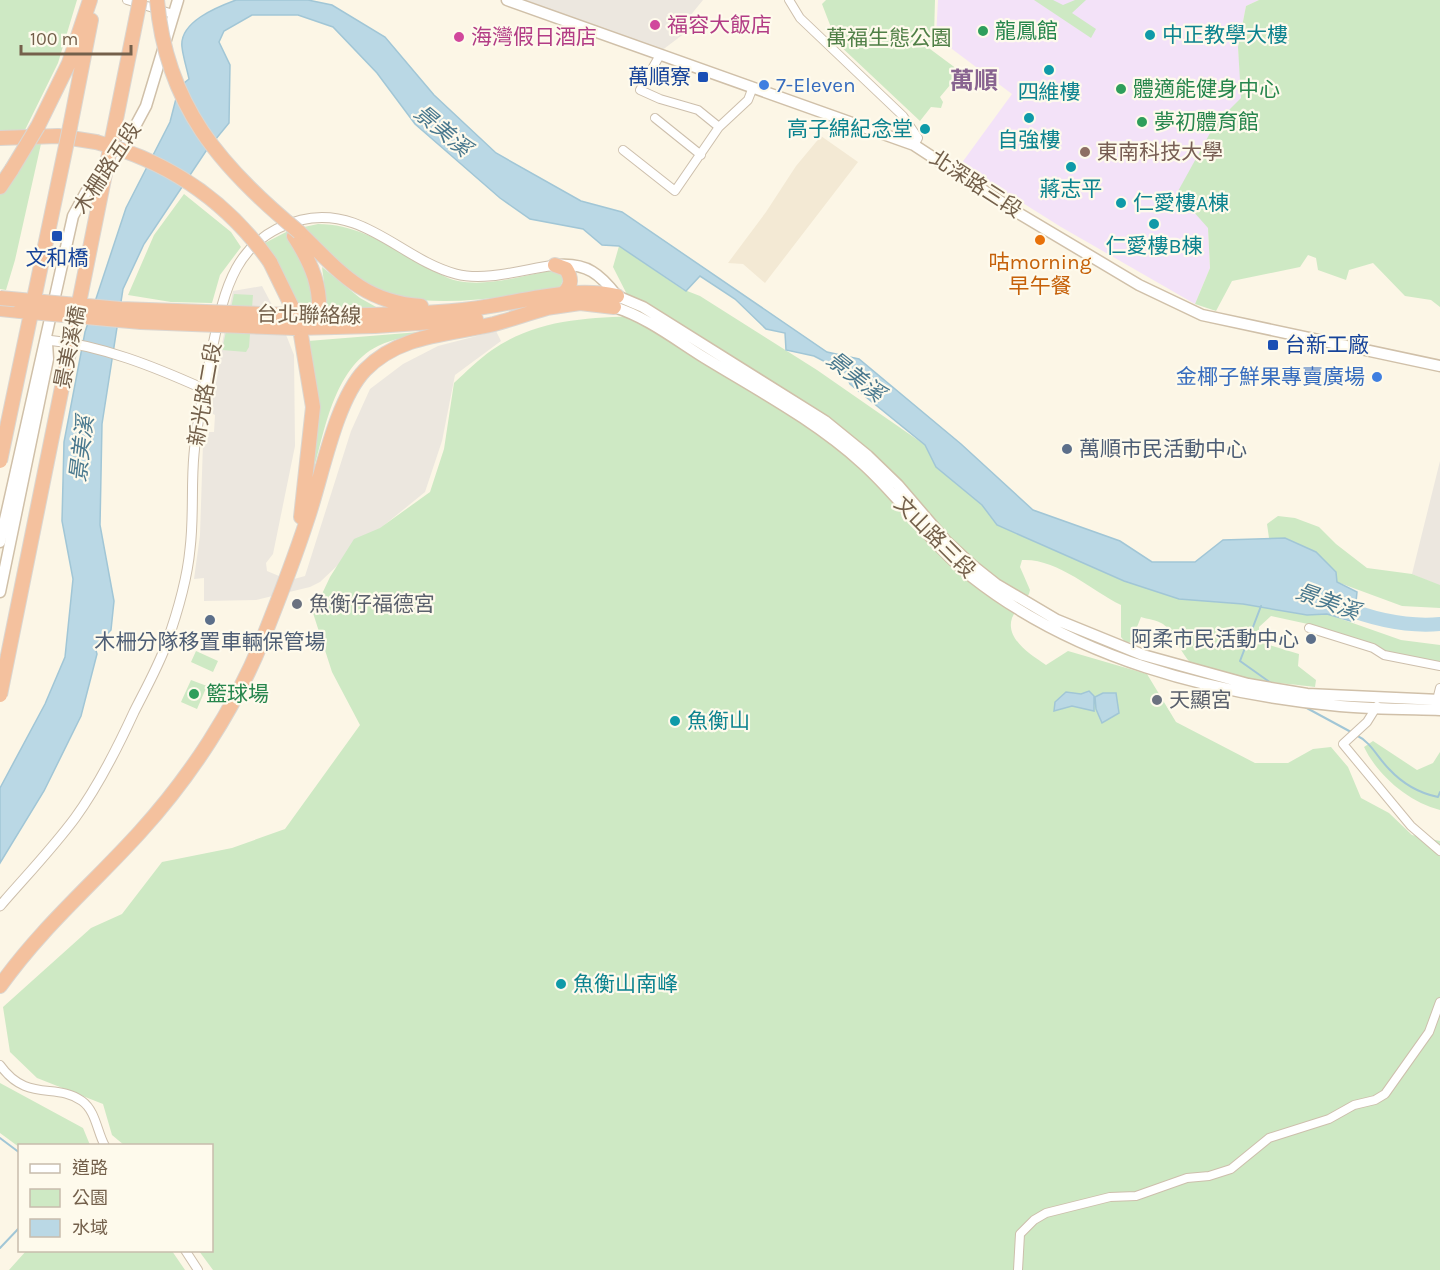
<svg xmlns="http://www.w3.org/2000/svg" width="1440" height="1270" font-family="Karla,'Noto Sans TC',sans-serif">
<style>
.residential{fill:#f3e9d4}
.industrial{fill:#ece7df}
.education{fill:#f3e2f8}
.green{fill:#cee9c4}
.water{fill:#bad8e5;stroke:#a1c6d6;stroke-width:1.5}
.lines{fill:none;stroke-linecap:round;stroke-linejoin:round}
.stream{stroke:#a1c6d6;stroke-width:2}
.river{stroke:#bad8e5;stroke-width:14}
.minor-casing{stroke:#cdbfac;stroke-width:10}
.tertiary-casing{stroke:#cdbfac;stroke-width:11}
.secondary-casing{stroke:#d0c0a9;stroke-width:13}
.motorway-casing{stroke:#dbd6d0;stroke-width:16}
.minor{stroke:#fff;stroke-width:8}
.tertiary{stroke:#fff;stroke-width:9}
.secondary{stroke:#fff;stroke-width:10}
.motorway{stroke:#f4c19e;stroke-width:14}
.motorway-bridge-casing{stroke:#dbd6d0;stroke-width:16;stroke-linecap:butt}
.motorway-bridge{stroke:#f4c19e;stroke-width:14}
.hotel-dot{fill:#d1479c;stroke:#fefaec;stroke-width:2}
.leisure-dot{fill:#2e9e5b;stroke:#fefaec;stroke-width:2}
.culture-dot{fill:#0f9aa8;stroke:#fefaec;stroke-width:2}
.transit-dot{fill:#1a4fb4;stroke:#fefaec;stroke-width:2}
.shop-dot{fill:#3f7fe0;stroke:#fefaec;stroke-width:2}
.education-dot{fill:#8d6e63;stroke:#fefaec;stroke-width:2}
.food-dot{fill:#e8710a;stroke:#fefaec;stroke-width:2}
.service-dot{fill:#5c6f8a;stroke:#fefaec;stroke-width:2}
.worship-dot{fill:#6b7280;stroke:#fefaec;stroke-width:2}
.labels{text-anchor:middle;stroke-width:4.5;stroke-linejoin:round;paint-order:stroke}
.hotel-label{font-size:21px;fill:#b23c85;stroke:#fefaec;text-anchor:start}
.leisure-label{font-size:21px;fill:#27864d;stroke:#fefaec;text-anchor:start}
.culture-label{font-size:21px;fill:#0d838f;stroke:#fefaec;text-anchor:start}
.park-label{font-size:21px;fill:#4f7f46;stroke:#fefaec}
.transit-label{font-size:21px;fill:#164399;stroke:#fefaec;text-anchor:end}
.shop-label{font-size:21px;fill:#366cbe;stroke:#fefaec;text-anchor:start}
.education-label{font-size:21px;fill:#785e54;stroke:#fefaec;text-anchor:start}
.street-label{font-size:21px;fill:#74604b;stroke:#fefaec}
.food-label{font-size:21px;fill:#c56008;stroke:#fefaec}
.service-label{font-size:21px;fill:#4e5e75;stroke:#fefaec;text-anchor:start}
.worship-label{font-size:21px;fill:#5b616d;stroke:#fefaec;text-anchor:start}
.water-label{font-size:22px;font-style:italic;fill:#49788e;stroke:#fefaec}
.quarter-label{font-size:24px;font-weight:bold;fill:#886390;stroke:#fefaec}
</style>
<rect width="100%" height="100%" fill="#fcf6e6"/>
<path class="residential" d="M821 136 858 162 765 283 743 264 728 263 766 212 796 166Z"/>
<path class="industrial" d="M526 0H703L681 27 685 33 661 51Z
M262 286 281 322 294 355 295 446 273 554 266 563 267 571 279 576 294 579 305 576 351 431 370 389 403 364 438 346 496 331 501 341 455 375 442 441 425 492 356 548 320 582 310 587 256 600 204 601V578L194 579 200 535 203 443 208 438 209 432H214L215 415 208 411 233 291Z
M1440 461V585H1438L1412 574Z"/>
<path class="education" d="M938 0H1259L1246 6 1238 47 1242 98 1215 124 1208 228 1210 268 1195 304 1061 227 961 164 1012 94 936 37Z"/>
<path class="green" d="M0 0H77L58 63 24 132 0 134Z
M826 0H935L934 36 926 46 961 72 940 97 943 102 941 108 931 107 920 121 837 43 822 4Z
M1034 0H1053L1063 5 1075 0H1086L1072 13 1096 29 1091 38Z
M1259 0H1440V307L1431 300 1405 296 1373 263 1349 270 1346 280 1318 270 1316 258 1308 255 1300 267 1232 281 1216 311 1195 304 1210 268 1208 228 1177 193 1215 124 1241 98 1238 47 1246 6Z
M45 126 15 260 6 290 0 289V194Z
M184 194 231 232 241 247 220 275 212 303 171 302 128 295 154 235Z
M318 224C357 224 387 245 421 263 433 270 444 278 458 281 489 287 525 275 555 270L564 278 560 287C503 298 417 313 364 285 347 275 319 244 303 229L313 307 298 308 261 245 290 230Z
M619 246 682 289 700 296 817 370 925 445 936 467 982 505 997 525 1124 581 1214 602 1243 604 1307 615 1327 614 1401 640 1440 645V662L1386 653 1370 643 1317 626 1271 616 1259 627V642L1299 654 1298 666 1316 680 1315 687C1291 684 1214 678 1196 667 1180 657 1178 635 1163 624 1157 620 1147 619 1141 617L1137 627 1139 640 1126 643 1121 637V605C1091 590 1057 558 1022 560L1020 567 1030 590 1029 594C1024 601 1015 610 1012 618 1005 639 1031 655 1046 665L1068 651 1147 674 1176 722 1255 763H1288L1313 749 1331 747 1348 767 1361 798 1389 813 1412 835 1440 841V1270H213L199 1251 212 1250V1146L124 1145 112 1135 103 1104 37 1078 10 1052 3 1007 91 928 122 914 162 862 232 848 285 829 360 725 332 672 313 613 330 577 354 539 380 528 430 492 444 449 454 383C466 372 479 359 492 350 537 319 586 318 638 316L613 267Z
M322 267 360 298 385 312 327 307Z
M234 294 253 295 249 347 246 352 222 350Z
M432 331C414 336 394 338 378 346 333 368 324 434 312 476L316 390 308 341Z
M1278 516 1295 518 1319 527 1336 544 1367 568 1412 574 1440 585V608L1402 606 1337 582 1336 572 1285 538H1269L1267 524Z
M196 651 218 661 213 672 191 662Z
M191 680 207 686 197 709 181 702Z
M1373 741 1417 770 1433 763 1440 752V810C1409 802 1378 776 1364 747Z
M0 1083 83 1128 90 1145 19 1147 0 1133Z
M26 1251H172L185 1270H9Z"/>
<path class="water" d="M236 0H308L332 5 385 37 434 95 496 153 581 201 622 212 827 352 859 359 961 444 1033 510 1120 541 1152 562H1195L1223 540 1285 538 1316 552 1336 572 1337 582 1357 592 1354 622 1327 614 1307 615 1243 604 1179 599 1124 581 997 525 982 505 936 467 925 445 850 384 845 372 814 356 786 350 785 333 766 329 735 299 700 276 686 291 619 246 602 245 583 229 530 219 500 198 415 124 377 73 333 27 298 15H252L224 31 219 42 230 65 229 123 206 151 144 244 123 289 102 424 100 525 114 601 111 630 95 647 97 654 81 716 44 791 0 863V788L45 704 65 657 73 579 62 521 64 442 85 332 126 208 170 122 179 87 189 79C187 69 183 57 182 47 179 22 217 7 236 0Z
M1089 691 1094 696V711L1072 706 1054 711 1055 702 1066 692 1081 694Z
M1103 693H1116L1119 713 1102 723 1096 709 1095 697Z"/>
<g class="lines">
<path class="stream" d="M1261 606 1240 661 1271 683
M1303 706 1351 732
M1356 735C1371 742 1377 757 1389 769 1403 784 1418 793 1438 797L1440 792
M0 1138 20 1153
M0 1248 20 1227"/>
<path class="river" d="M1340 606C1372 619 1406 627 1440 624"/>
<defs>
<path id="minor" d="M127 0 173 14
M789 0 800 18 903 116 918 138 914 145
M660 55 640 90 660 99 698 110 719 127
M655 118 701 155
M623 150 675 191 719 127 748 100 753 87
M1309 628 1373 648 1384 655 1440 666
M1437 700 1440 688
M1377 706 1367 722 1343 744 1411 826 1440 851
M0 1065C27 1103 56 1082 82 1101 96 1111 97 1132 105 1146
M185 1250 198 1270
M1018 1270 1020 1234 1034 1220 1046 1213 1110 1197 1136 1196 1187 1178 1209 1176 1231 1169 1269 1138 1329 1119 1354 1105 1375 1100 1385 1094 1429 1032 1440 1002"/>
<path id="tertiary" d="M47 340C101 345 155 367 204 389
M0 906C25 877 52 849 75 818 99 785 117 749 134 712 145 690 157 669 166 645 177 614 187 582 190 549 194 517 191 485 194 454 197 419 205 384 212 350 224 291 234 237 301 220 363 205 402 260 456 274 486 282 525 269 555 265"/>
<path id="secondary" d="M507 0 914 145 1015 211 1139 285 1202 315 1440 366
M558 265C587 263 600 274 617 296
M617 296 643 307 825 421 868 456 898 485 946 541 972 565 996 584 1057 620 1143 655 1248 684 1307 694 1440 700
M615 301 614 307C647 317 676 340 705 358 759 391 816 421 863 464 902 499 931 544 972 577 1075 658 1211 694 1340 706 1373 709 1407 709 1440 710
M0 542 73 216 86 192 124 147 146 106 178 0
M0 592 48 359 47 343"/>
<path id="motorway" d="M38 126 69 63 90 0
M70 127 91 20
M0 138 58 136 96 142
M0 187 12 169
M299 232C338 270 362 302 421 306
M294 236C312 264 323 289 318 323
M270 262 292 307
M555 265 566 269C573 280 571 287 562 295
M0 309 20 311
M539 309 580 303 614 307
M290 315C348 316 406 316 463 310 513 305 567 285 617 296
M295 328 375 326 476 319
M301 517 313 407 301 335
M0 986C41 928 93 884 140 832 190 777 234 710 262 641 278 601 294 560 307 520 322 477 335 401 365 370 400 334 448 335 494 324 512 319 529 313 547 308"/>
</defs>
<use href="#minor" class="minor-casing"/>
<use href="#tertiary" class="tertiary-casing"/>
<use href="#secondary" class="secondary-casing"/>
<use href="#motorway" class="motorway-casing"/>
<use href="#minor" class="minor"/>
<use href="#tertiary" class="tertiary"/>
<use href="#secondary" class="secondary"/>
<use href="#motorway" class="motorway"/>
<defs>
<path id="motorway-bridge" d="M157 0C166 105 221 168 299 232
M96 142C168 161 227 201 270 262
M12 169 38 126
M0 298 120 309 290 315
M20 311 141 322 295 328
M0 461 70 127
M0 695 140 0"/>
</defs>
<use href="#motorway-bridge" class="motorway-bridge-casing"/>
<use href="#motorway-bridge" class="motorway-bridge"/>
</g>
<g class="hotel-dot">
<circle cx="655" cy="25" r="6"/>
<circle cx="459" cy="37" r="6"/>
</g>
<g class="leisure-dot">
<circle cx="983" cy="31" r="6"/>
<circle cx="1121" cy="89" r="6"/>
<circle cx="1142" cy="122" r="6"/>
<circle cx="194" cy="694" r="6"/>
</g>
<g class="culture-dot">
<circle cx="1150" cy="35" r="6"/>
<circle cx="1049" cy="70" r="6"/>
<circle cx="1029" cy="118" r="6"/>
<circle cx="925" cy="129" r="6"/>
<circle cx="1071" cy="167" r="6"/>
<circle cx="1121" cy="203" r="6"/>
<circle cx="1154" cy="224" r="6"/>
<circle cx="675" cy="721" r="6"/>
<circle cx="561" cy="984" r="6"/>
</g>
<g class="transit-dot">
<rect x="697" y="71" width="12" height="12" rx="3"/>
<rect x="51" y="230" width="12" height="12" rx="3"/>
<rect x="1267" y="339" width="12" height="12" rx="3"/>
</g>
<g class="shop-dot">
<circle cx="764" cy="85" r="6"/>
<circle cx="1377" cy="377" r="6"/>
</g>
<circle class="education-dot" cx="1085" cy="152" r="6"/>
<circle class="food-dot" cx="1040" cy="240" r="6"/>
<g class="service-dot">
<circle cx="1067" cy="449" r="6"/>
<circle cx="210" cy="620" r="6"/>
<circle cx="1311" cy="639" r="6"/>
</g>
<g class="worship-dot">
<circle cx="297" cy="604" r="6"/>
<circle cx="1157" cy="700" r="6"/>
</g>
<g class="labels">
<g class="hotel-label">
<text x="667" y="32">福容大飯店</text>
<text x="471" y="44">海灣假日酒店</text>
</g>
<g class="leisure-label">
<text x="995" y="38">龍鳳館</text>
<text x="1133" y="96">體適能健身中心</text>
<text x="1154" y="129">夢初體育館</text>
<text x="206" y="701">籃球場</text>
</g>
<g class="culture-label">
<text x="1162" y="42">中正教學大樓</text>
<text x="1049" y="99" text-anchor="middle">四維樓</text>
<text x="913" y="136" text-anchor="end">高子綿紀念堂</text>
<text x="1029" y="147" text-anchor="middle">自強樓</text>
<text x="1071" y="196" text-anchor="middle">蔣志平</text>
<text x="1133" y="210">仁愛樓A棟</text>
<text x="1154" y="253" text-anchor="middle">仁愛樓B棟</text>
<text x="687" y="728">魚衡山</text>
<text x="573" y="991">魚衡山南峰</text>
</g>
<g class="park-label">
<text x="889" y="45">萬福生態公園</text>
</g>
<g class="transit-label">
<text x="691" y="84">萬順寮</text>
<text x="57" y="265" text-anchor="middle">文和橋</text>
<text x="1285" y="352" text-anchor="start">台新工廠</text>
</g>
<g class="shop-label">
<text x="776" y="92">7-Eleven</text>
<text x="1365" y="384" text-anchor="end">金椰子鮮果專賣廣場</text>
</g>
<g class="education-label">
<text x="1097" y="159">東南科技大學</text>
</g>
<g class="street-label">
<text transform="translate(107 168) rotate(-57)" y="7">木柵路五段</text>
<text transform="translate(976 184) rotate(33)" y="7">北深路三段</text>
<text transform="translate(309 315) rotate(1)" y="7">台北聯絡線</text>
<text transform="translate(70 347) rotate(-79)" y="7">景美溪橋</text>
<text transform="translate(205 394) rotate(-80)" y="7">新光路二段</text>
<text transform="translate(935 537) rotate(45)" y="7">文山路三段</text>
</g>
<g class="food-label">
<text x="1040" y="269">咕morning<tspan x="1040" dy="24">早午餐</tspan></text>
</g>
<g class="service-label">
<text x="1079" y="456">萬順市民活動中心</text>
<text x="1299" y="646" text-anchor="end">阿柔市民活動中心</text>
<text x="210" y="649" text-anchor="middle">木柵分隊移置車輛保管場</text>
</g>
<g class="worship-label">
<text x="309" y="611">魚衡仔福德宮</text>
<text x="1169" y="707">天顯宮</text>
</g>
<g class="water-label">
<text transform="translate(443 130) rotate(40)" y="8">景美溪</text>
<text transform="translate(856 376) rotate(38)" y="8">景美溪</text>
<text transform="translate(81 449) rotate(-83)" y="8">景美溪</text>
<text transform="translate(1328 601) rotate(20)" y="8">景美溪</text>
</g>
<g class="quarter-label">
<text x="974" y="89">萬順</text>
</g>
</g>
<rect x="18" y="1144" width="195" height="108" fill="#fefaec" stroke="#c7bcac" stroke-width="1.5"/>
<rect x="30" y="1164" width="30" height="9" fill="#ffffff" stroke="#c7bcac" stroke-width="1.5"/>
<text x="72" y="1174" font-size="18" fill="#74604b">道路</text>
<rect x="30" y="1189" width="30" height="18" fill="#cee9c4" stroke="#c7bcac" stroke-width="1.5"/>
<text x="72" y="1204" font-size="18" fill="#74604b">公園</text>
<rect x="30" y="1219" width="30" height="18" fill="#bad8e5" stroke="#c7bcac" stroke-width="1.5"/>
<text x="72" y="1234" font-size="18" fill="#74604b">水域</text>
<path d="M21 45v9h110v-9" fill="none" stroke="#74604b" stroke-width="3"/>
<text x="30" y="45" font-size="18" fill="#74604b" stroke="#fefaec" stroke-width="4.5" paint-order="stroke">100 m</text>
</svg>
